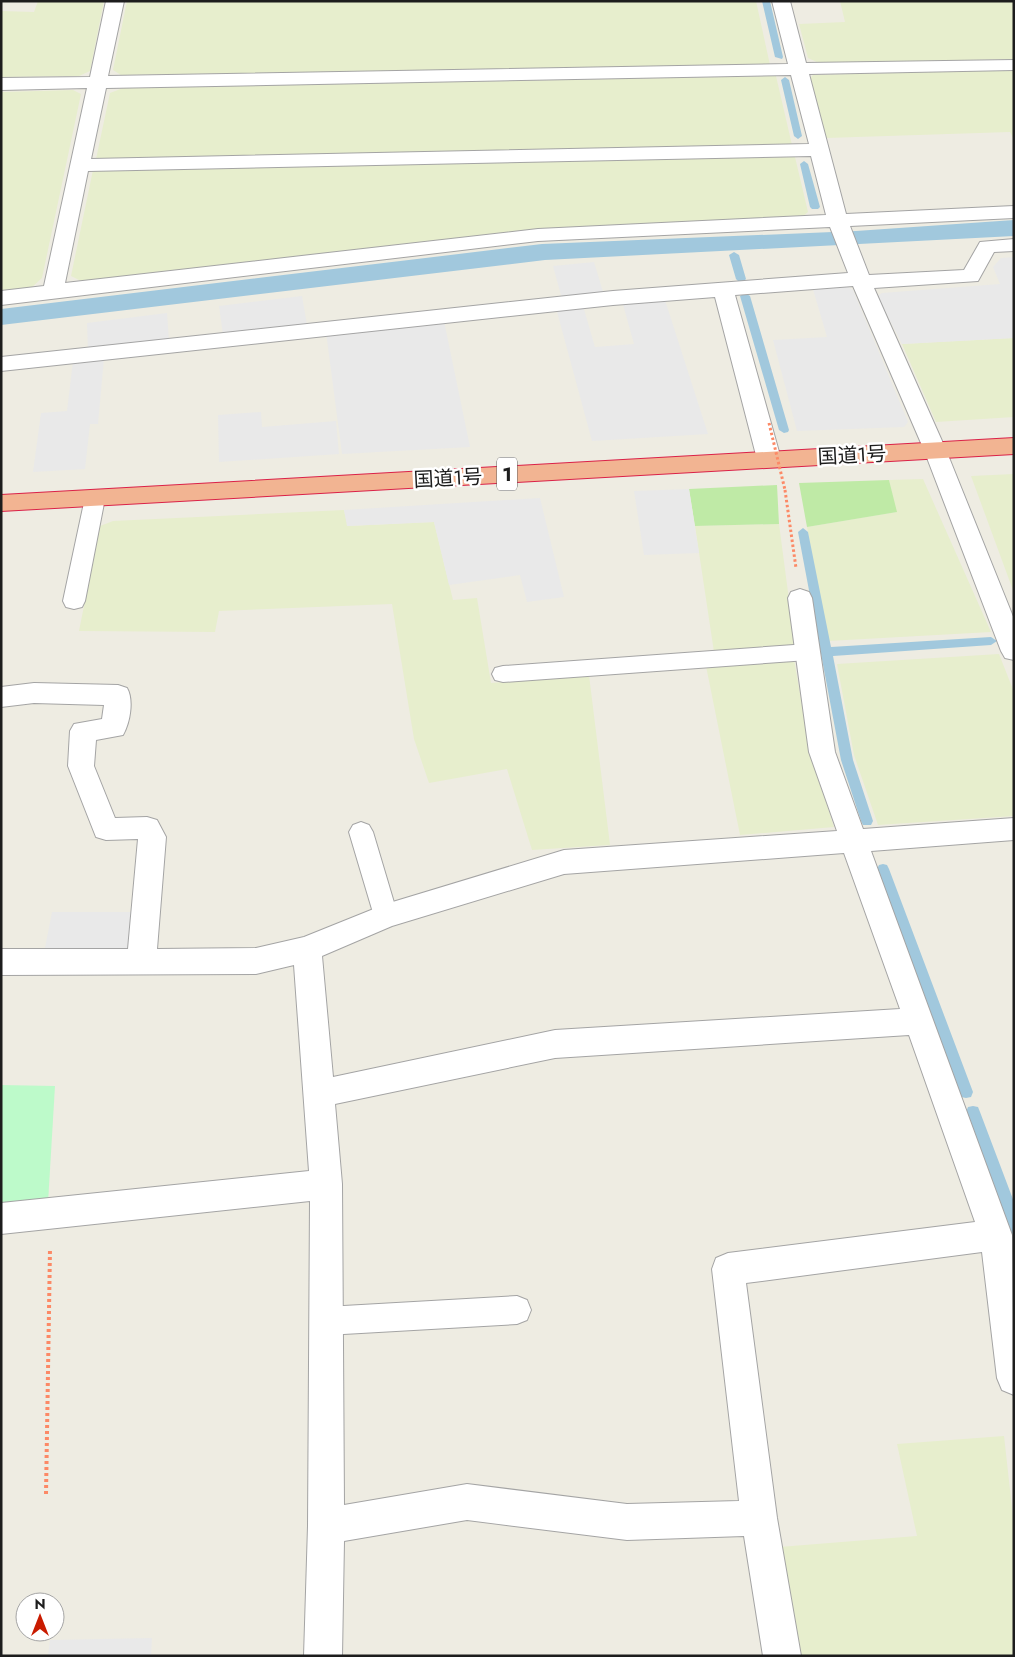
<svg xmlns="http://www.w3.org/2000/svg" width="1015" height="1657" font-family="Jost,'Noto Sans JP',sans-serif">
<style>
.farmland{fill:#e7eecd}
.grass{fill:#bfeaa6}
.park{fill:#bdfaca}
.parking{fill:#e9e9e9}
.water{fill:#a1c8dd}
.lines{fill:none;stroke-linecap:round;stroke-linejoin:round}
.stream{fill:#a1c8dd;fill-rule:evenodd}
.service-casing{stroke:#a4a4a4;stroke-width:2}
.minor-casing{stroke:#a4a4a4;stroke-width:2}
.trunk-casing{stroke:#da2148;stroke-width:2}
.path-far1{stroke:#fc8966;stroke-width:3;stroke-dasharray:2.5 2.5;stroke-linecap:butt}
.path{stroke:#fc8966;stroke-width:4;stroke-dasharray:3 3;stroke-linecap:butt}
.service{fill:#fff;fill-rule:evenodd}
.minor{fill:#fff;fill-rule:evenodd}
.trunk{fill:#f2b492;fill-rule:evenodd}
.path-bridge{stroke:#fc8966;stroke-width:3;stroke-dasharray:2.5 2.5;stroke-linecap:butt}
.labels{text-anchor:middle;stroke-width:5;stroke-linejoin:round;paint-order:stroke}
.shield{fill:#fff;stroke:#616161;stroke-width:1}
.shield-label{font-size:19px;font-weight:bold;fill:#1d1d1d}
.street-label{font-size:20px;fill:#1d1d1d;stroke:#fff}
</style>
<rect width="100%" height="100%" fill="#eeece2"/>
<path class="farmland" d="M38 1H104L90 71 79 76 1 77V11L34 12Z
M127 1H756L770 65 121 75 113 70Z
M840 1H1014V59L819 63 808 58 799 24 845 22Z
M1014 70V140L1010 132 826 138 809 80 813 75Z
M776 76 792 145 96 159 110 93 123 88Z
M73 90 81 94 42 278 31 288 1 292V92Z
M795 157 808 212 802 217 83 282 71 276 93 170Z
M1014 338V417L936 422 902 344Z
M1014 474V593L971 476Z
M923 479 991 632 828 641 807 527 896 512 889 480Z
M344 510 348 526 434 522 453 600 477 598 491 683 589 675 610 845 532 850 507 769 429 783 414 739 392 604 219 611 215 632 79 631 100 526 113 521Z
M779 524 795 645 714 652 695 526Z
M999 654 1014 692V816L878 825 854 755 837 664Z
M794 659 810 752 834 827 740 835 706 666Z
M1004 1436 1014 1526V1656H797L779 1547 917 1536 897 1444Z"/>
<path class="grass" d="M889 480 897 512 807 527 799 483Z
M777 485 779 524 695 526 689 489Z"/>
<path class="park" d="M1 1085 55 1086 48 1203 1 1209Z"/>
<path class="parking" d="M1014 257V338L902 344 877 296 882 293 1000 284 993 267 1001 258Z
M594 262 604 295 562 299 553 266Z
M844 284 853 290 908 422 904 427 797 431 773 340 827 337 812 286Z
M302 296 307 325 223 335 219 306Z
M664 297 708 434 592 441 556 308 583 306 595 347 634 344 622 301Z
M167 313 169 341 88 351 87 323Z
M444 321 470 447 342 454 326 332Z
M104 358 98 424H90L85 469 33 472 41 413 67 411 73 361Z
M261 412 262 427 336 421 339 454 219 462 218 415Z
M689 489 699 553 644 555 634 491Z
M540 498 564 597 527 602 520 575 449 585 434 522 347 526 344 510Z
M52 912H140L134 951 43 958Z
M152 1638 151 1656H48L50 1640Z"/>
<path class="water" d="M1014 220V236L545 260 1 325V309L542 244 856 231Z"/>
<g class="lines">
<path class="stream" d="M762 1H770L783 57 782 59 775 57Z
M785 77 789 80 802 136 798 139 794 136 781 80Z
M804 161 808 164 820 207 818 209H812L810 207 800 164Z
M734 252 739 255 746 279 744 281H738L736 279 729 255Z
M745 293 750 296 789 430 788 432 784 433 779 430 740 296Z
M803 528 808 532 831 647 991 637 997 641 991 645 833 656 853 760 873 821 871 825H863L861 821 841 760 798 532Z
M883 864 887 865 889 869 973 1092 971 1097 966 1098 961 1097 959 1092 877 869 879 865Z
M973 1106 978 1107 980 1112 1014 1202V1240L1009 1238 1003 1212 966 1112 968 1107Z"/>
<defs>
<path id="service" d="M95 491 102 493 105 498 85 601 82 607 74 609 66 607 63 601 85 498 88 493Z
M808 644 816 646 819 652 816 658 808 660 503 682 495 680 492 674 495 668 503 666Z
M361 822 369 825 373 832 398 916 395 923 386 926 377 923 374 916 349 832 353 825Z
M517 1296 527 1300 531 1310 527 1320 517 1324 326 1335 316 1331 312 1321 316 1311 326 1307Z"/>
<path id="minor" d="M106 1H124L108 76 788 64 772 1H790L806 63 1014 60V70L809 74 846 214 1014 206V218L850 226 869 275 964 270 980 242 1014 239V251L994 252 978 281 874 288 946 450 1014 619V660L1005 658 1001 651 924 450 853 286 735 295 781 459 777 465 769 467 761 465 757 459 715 297 613 305 1 371V357L613 291 848 273 830 227 538 241 1 305V291L44 286 87 88 1 90V78L90 77ZM791 75 809 144 91 159 106 88ZM811 156 826 215 538 229 65 283 88 171Z
M800 589 809 592 812 598 835 752 863 829 1014 818V840L871 851 1012 1235 1014 1395 1002 1390 997 1378 982 1252 746 1283 777 1518 801 1656H763L744 1536 627 1540 467 1520 344 1541 342 1656H304L308 1526 310 1201 1 1234V1203L309 1171 294 965 256 974 1 975V949H128L138 839 106 840 96 837 68 766 70 731 74 724 102 719 104 705 34 703 1 707V687L34 683 118 685 127 688C134 700 130 723 123 735L96 740 94 766 115 818 147 817 157 820 166 837 157 949 256 948 304 937 386 904 564 850 837 831 809 752 788 598 791 592ZM844 853 900 1009 555 1030 333 1077 322 956 392 926 564 874ZM909 1035 975 1222 728 1253 716 1258 712 1269 739 1501 627 1504 467 1484 344 1505 342 1184 335 1104 555 1058Z"/>
<path id="trunk" d="M1014 438V454L1 511V495Z"/>
</defs>
<use href="#service" class="service-casing"/>
<use href="#minor" class="minor-casing"/>
<use href="#trunk" class="trunk-casing"/>
<path class="path-far1" d="M785 490 796 568"/>
<path class="path" d="M46 1494 50 1249"/>
<use href="#service" class="service"/>
<use href="#minor" class="minor"/>
<use href="#trunk" class="trunk"/>
<path class="path-bridge" d="M769 423 785 490"/>
</g>
<g class="labels">
<rect class="shield" x="497" y="457.5" width="20" height="33" rx="4"/>
<g class="shield-label">
<text x="507" y="481">1</text>
</g>
<g class="street-label">
<text transform="translate(852 455) rotate(-3)" y="7">国道1号</text>
<text transform="translate(448 478) rotate(-3)" y="7">国道1号</text>
</g>
</g>
<rect width="1015" height="1657" fill="none" stroke="#1d1d1d" stroke-width="5"/>
<g transform="translate(40 1617)"><circle r="24" fill="#ffffff" stroke="#a5a5a5"/>
<path d="M0-4L9 19L0 12L-9 19Z" fill="#c91b00"/>
<text y="-8" font-size="14" font-weight="bold" text-anchor="middle" fill="#1d1d1d">N</text>
</g>
</svg>
